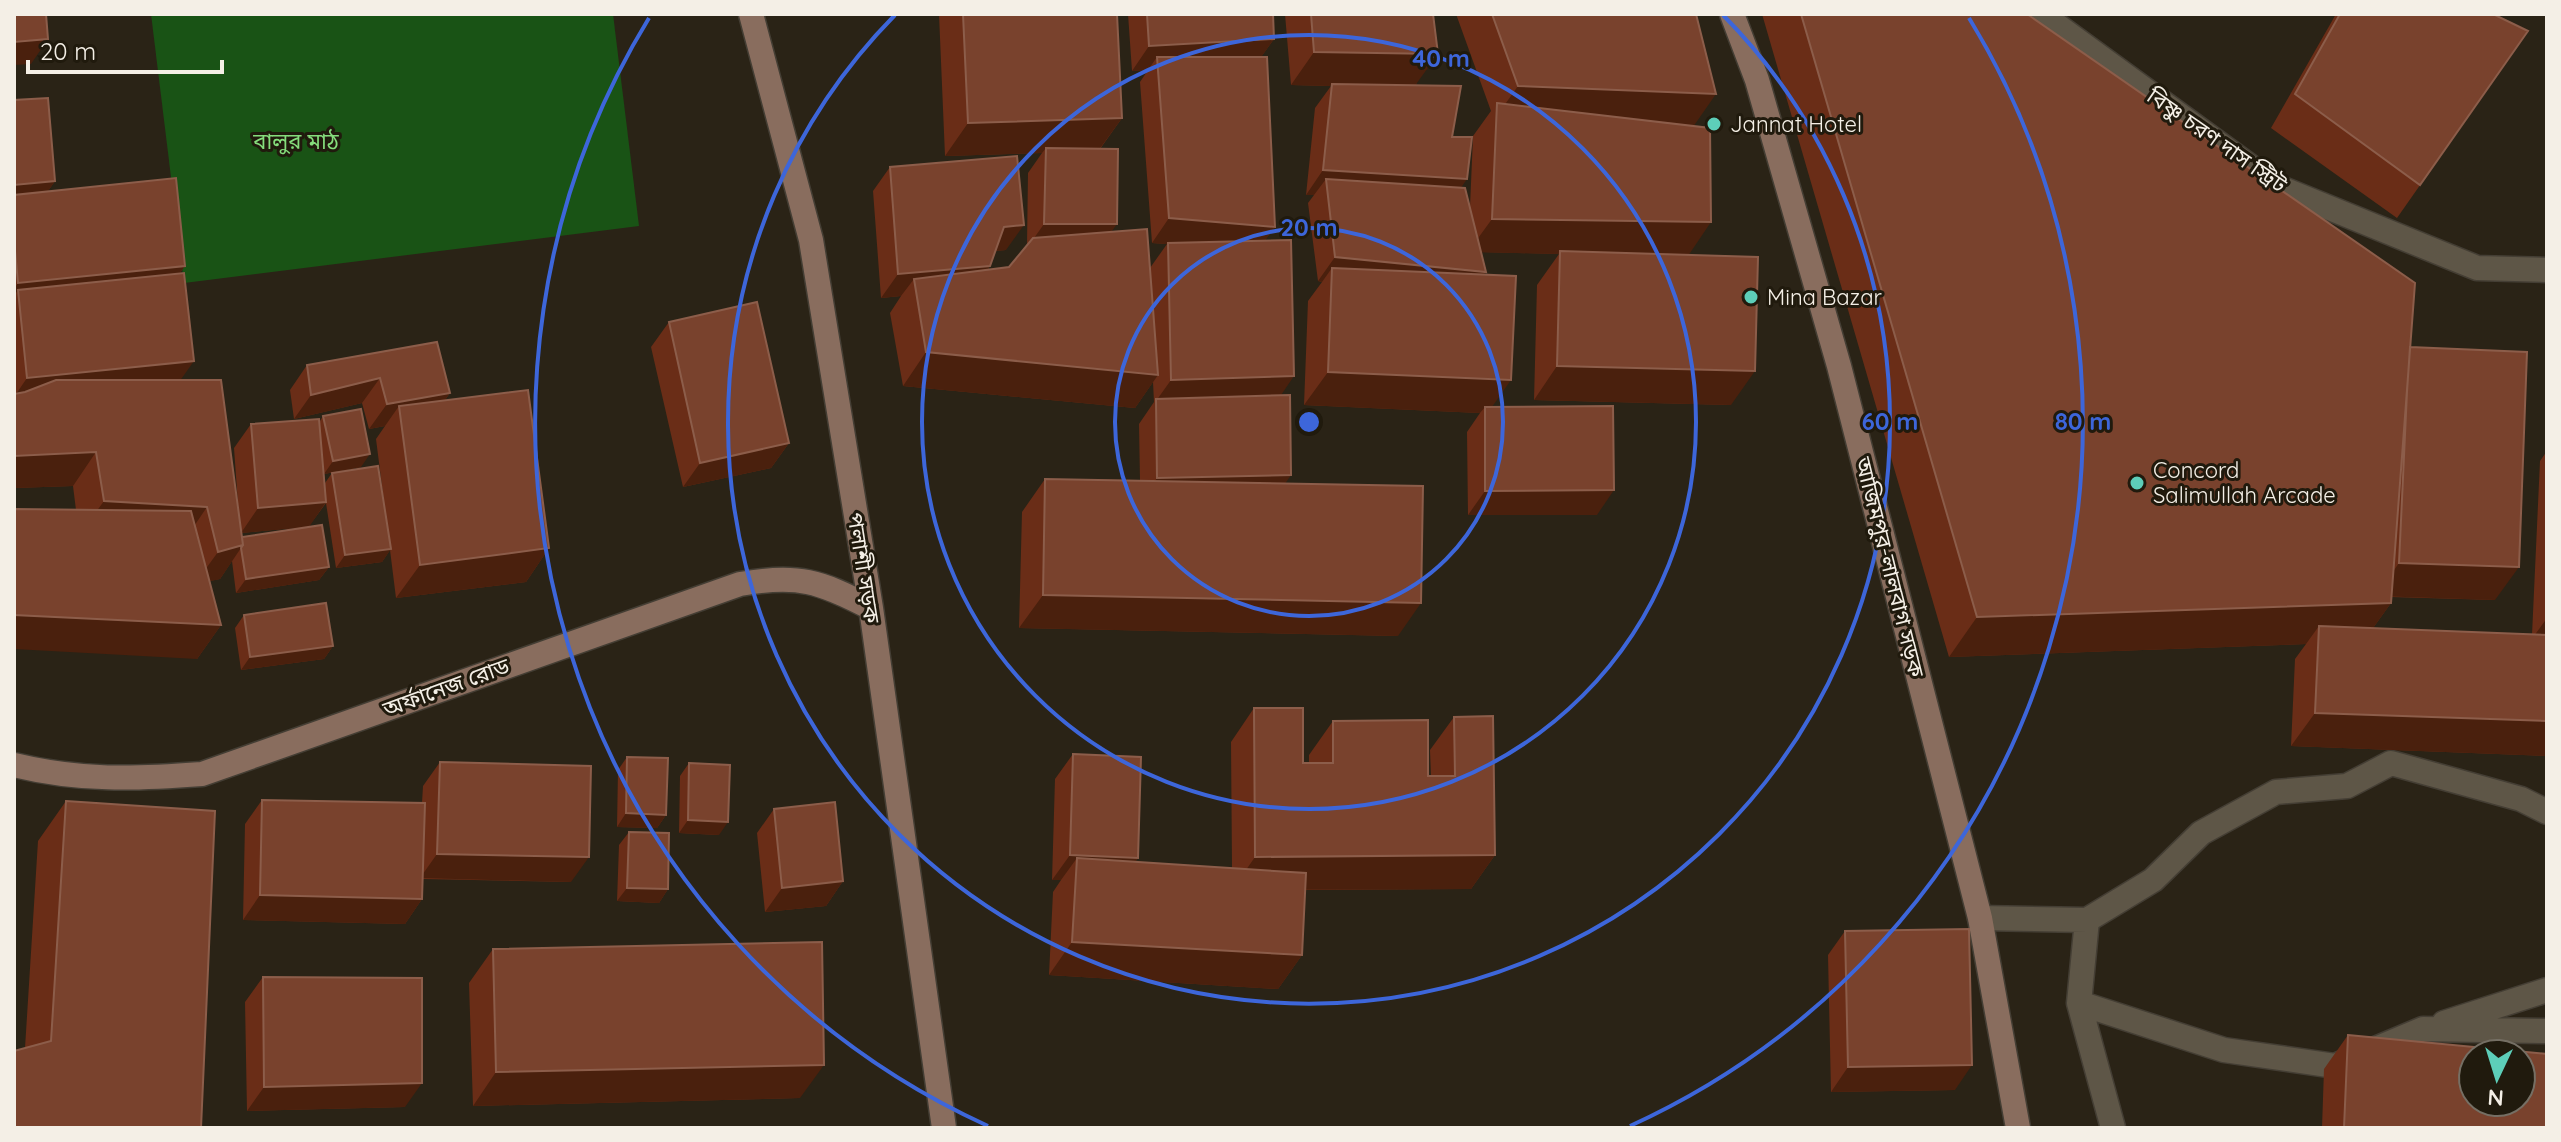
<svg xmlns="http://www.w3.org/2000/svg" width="2561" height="1142" font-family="Quicksand,'Noto Sans Bengali',sans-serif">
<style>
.green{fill:#195315}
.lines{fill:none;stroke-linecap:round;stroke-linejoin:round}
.street-casing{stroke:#443e34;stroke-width:27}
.secondary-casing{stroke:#443e34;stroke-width:27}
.street{stroke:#5e5647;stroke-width:24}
.secondary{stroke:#896d5e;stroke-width:24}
.wall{fill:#6a2d17;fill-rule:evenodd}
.shaded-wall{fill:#4a200d}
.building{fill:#79422d;stroke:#8c5d4a;stroke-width:2;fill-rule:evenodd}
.ring{fill:none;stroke:#3d66da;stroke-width:4}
.poi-dot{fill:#5dceb9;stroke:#201a0d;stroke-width:3}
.labels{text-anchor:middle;stroke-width:6;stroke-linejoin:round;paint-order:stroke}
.poi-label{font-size:22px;fill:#f4efe6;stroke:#201a0d;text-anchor:start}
.street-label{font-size:22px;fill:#f4efe6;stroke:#201a0d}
.park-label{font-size:22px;fill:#85dd7c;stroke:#201a0d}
.centre{fill:#3d66da;stroke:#201a0d;stroke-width:4}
.ring-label{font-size:24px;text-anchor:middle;font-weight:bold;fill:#3d66da;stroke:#201a0d;stroke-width:6;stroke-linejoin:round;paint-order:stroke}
</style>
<rect width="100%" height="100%" fill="#2a2316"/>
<path class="green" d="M151 14H613L639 226 184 283Z"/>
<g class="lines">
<defs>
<path id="street" d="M2041 14 2278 187 2477 268 2547 270
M1980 918 2087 920 2153 880 2201 833 2276 792 2347 786 2391 763 2521 799 2547 812
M2087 920 2079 1003 2113 1128
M2079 1003 2224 1050 2335 1066 2423 1029 2547 1031
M2444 1023 2547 990"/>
<path id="secondary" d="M751 14 811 240 871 608 944 1128
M1732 14 1757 80 1839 366 1980 918 2018 1128
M14 765C80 781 135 779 202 774L740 584C798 574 820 581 871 608"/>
</defs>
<use href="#street" class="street-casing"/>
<use href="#secondary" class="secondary-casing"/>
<use href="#street" class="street"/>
<use href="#secondary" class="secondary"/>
</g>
<path class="wall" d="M939 14H1117L1122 118 1100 149 1111 232 1151 283 1150 268 1167 244 1152 243 1140 82 1148 70 1132 71 1128 14H1273L1274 39 1261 57 1275 227 1265 240 1280 396 1285 483 1398 636 1019 628 1022 512 1045 479 1140 480 1139 424 1154 402 1153 382 1135 408 903 386 890 313 901 296 881 298 873 191 890 167 1006 250 995 251 988 270 1009 267 1027 245 1028 173 1042 153 945 156Z
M1285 14H1433L1416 85 1452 137 1461 188 1470 207 1473 136 1491 111 1456 14H1696L1688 255 1731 405 1534 400 1537 285 1559 254 1481 252 1484 275 1492 407 1597 515H1468L1467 432 1480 413 1304 405 1308 301 1322 282 1318 281 1308 203 1314 195H1306L1315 108 1331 86 1291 85Z
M1762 14H2027L2410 347 2495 600 2391 597V603L2373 628 2532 635 2540 461 2547 451V756L2291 746 2295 659 2306 644 1949 657Z
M2336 14H2493L2528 31 2397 218 2271 128Z
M14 100 55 181 48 191 185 266 179 274 180 380 239 518 234 448 251 424 320 421 323 416 361 467 324 474 325 483 332 473 384 502 376 439 385 426 369 429 362 403 294 419 290 390 307 365 437 342 450 393 445 400 549 548 526 582 396 598 390 550 382 562 336 568 326 503 309 526 329 567 319 580 236 593 232 561 220 579 209 581 221 625 197 659 76 510 73 486 14 488ZM304 527 242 537 241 533Z
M669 322 789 443 771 468 683 487 651 347Z
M244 615 333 646 324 659 241 670 235 628Z
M1254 708 1303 763H1309V755L1333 721 1428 776H1431L1430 750 1454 717 1495 855 1471 889 1305 890 1302 955 1278 989 1049 975 1053 892 1061 880H1052L1055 779 1073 754 1138 858 1135 862 1232 868 1231 742Z
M627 757 666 815 657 828 617 827 618 770Z
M440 762 571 882 423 879 422 899 405 924 243 920 245 824 262 800 422 803 423 786Z
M689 763 719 835 679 833 680 776Z
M66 801 201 1128 25 1048 38 841Z
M774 809 843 881 826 906 765 912 757 833Z
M629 832 668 889 659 903 617 901 619 845Z
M1845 931 1955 1090 1831 1092 1828 955Z
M493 949 800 1098 473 1106 469 983Z
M263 977 405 1107 247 1111 245 1002Z
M2348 1035 2547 1128H2322L2324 1069Z"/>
<path class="shaded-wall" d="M48 39 31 64 14 65V42Z
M1274 39 1257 63 1157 57 1148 70 1132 71 1149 46Z
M1314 52 1438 54 1414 87 1332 84 1331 86 1291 85Z
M1518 86 1716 94 1693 127 1496 117Z
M1122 118 1098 151 1046 148 1042 153 945 156 968 123Z
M1323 170 1467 179 1450 204 1326 179 1314 195H1306Z
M55 181 38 206 14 208V185Z
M1169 218 1275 227 1257 251 1152 243Z
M1492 219 1711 222 1688 256 1560 251 1559 254 1468 252Z
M1044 224H1117L1099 249 1027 248Z
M1024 225 1006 250 986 252 1004 227Z
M1335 257 1486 272 1469 296 1332 268 1322 282 1318 281Z
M185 266 167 290H18L14 296V289L18 283Z
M990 266 973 291 914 279 901 296 881 298 898 274Z
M926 352 1158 375 1135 408 903 386Z
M194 361 177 385 14 397 27 378Z
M1557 366 1755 371 1731 405 1534 400Z
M1328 372 1511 380 1487 414 1485 407 1480 413 1304 405Z
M1294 376 1277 401H1156L1171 380Z
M380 378 362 403 294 419 311 395Z
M450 393 433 417 399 406 385 426 369 429 387 404Z
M789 443 771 468 683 487 700 463Z
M96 452 73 486 14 488V456Z
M370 454 361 467 324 474 333 461Z
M1291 475 1274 500 1140 502 1157 478Z
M1614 490 1597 515H1468L1485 491Z
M104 501 207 507 184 541 80 534Z
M326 502 309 527 241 533 258 508Z
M243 545 220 579 194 585 218 552Z
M549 548 526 582 396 598 420 565Z
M391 549 382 562 336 568 345 555Z
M2399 563 2519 567 2495 600 2376 596Z
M329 567 319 580 236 593 246 579Z
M1043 595 1421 603 1398 636 1019 628Z
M2391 603 2363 642 2319 626 2306 644 1949 657 1977 617Z
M14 615 221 625 197 659 14 649Z
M2547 618V641L2531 640Z
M333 646 324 659 241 670 250 657Z
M2315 713 2547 721V756L2291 746Z
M626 813 666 815 657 828 617 827Z
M688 820 728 822 719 835 679 833Z
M437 854 589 857 571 882 420 878Z
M1070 855 1138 858 1120 882 1077 858 1061 880H1052Z
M1495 855 1471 889 1232 890 1255 857Z
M843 881 826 906 765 912 782 888Z
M627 888 668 889 659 903 617 901Z
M260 895 422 899 405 924 243 920Z
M1072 942 1302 955 1278 989 1049 975Z
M824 1065 800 1098 473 1106 496 1072Z
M1972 1065 1955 1090 1831 1092 1848 1067Z
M422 1083 405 1107 247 1111 264 1087Z"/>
<path class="building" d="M14 14H46L48 39 14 42Z
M963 14H1117L1122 118 968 123Z
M1147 14H1273L1274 39 1149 46Z
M1311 14H1433L1438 54 1314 52Z
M1492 14H1696L1716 94 1518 86Z
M1801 14H2027L2415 283 2391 603 1977 617Z
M2340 14H2493L2528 31 2420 185 2295 94Z
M1157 57H1267L1275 227 1169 218Z
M1332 84 1461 86 1452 137H1472L1467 179 1323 170Z
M48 98 55 181 14 185V100Z
M1497 103 1710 128 1711 222 1492 219Z
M1046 148 1118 149 1117 224H1044Z
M1017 156 1024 225 1004 227 990 266 898 274 890 167Z
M176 178 185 266 18 283 14 240V195Z
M1326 179 1465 188 1486 272 1335 257Z
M1147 229 1158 375 926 352 914 279 1009 267 1033 238Z
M1291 240 1294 376 1171 380 1168 243Z
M1560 251 1758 257 1755 371 1557 366Z
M1332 268 1516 276 1511 380 1328 372Z
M184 273 194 361 27 378 18 290Z
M757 302 789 443 700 463 669 322Z
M437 342 450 393 387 404 380 378 311 395 307 365Z
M2410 347 2527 352 2519 567 2399 563 2407 392Z
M56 380H221L243 545 218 552 207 507 104 501 96 452 14 456V394L25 392Z
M528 390 549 548 420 565 399 406Z
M1290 395 1291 475 1157 478 1156 399Z
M1613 406 1614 490 1485 491V407Z
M361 409 370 454 333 461 323 416Z
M319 419 326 502 258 508 251 424Z
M378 466 391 549 345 555 332 473Z
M1045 479 1423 486 1421 603 1043 595Z
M14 509 191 511 221 625 14 615Z
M322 525 329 567 246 579 241 548 243 545 242 537Z
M326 603 333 646 250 657 244 615Z
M2319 626 2547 635V721L2315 713Z
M1254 708H1303V763H1333V721L1428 720V776H1455L1454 717 1493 716 1495 855 1255 857Z
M1073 754 1141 757 1138 858 1070 855Z
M627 757 668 758 666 815 626 813Z
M440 762 591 766 589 857 437 854Z
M689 763 730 765 728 822 688 820Z
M262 800 425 803 422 899 260 895Z
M66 801 215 811 201 1128H14V1051L51 1041Z
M835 802 843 881 782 888 774 809Z
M629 832 669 833 668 889 627 888Z
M1077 858 1306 873 1302 955 1072 942Z
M1969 929 1972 1065 1848 1067 1845 931Z
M822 942 824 1065 496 1072 493 949Z
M263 977 422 978V1083L264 1087Z
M2348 1035 2547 1054V1128H2344ZM2473 1054H2521V1102H2473Z"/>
<g class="ring">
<circle cx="1309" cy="422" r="194"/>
<circle cx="1309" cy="422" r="387"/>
<path d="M1723 15A581 581 0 1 1 895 15"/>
<path d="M988 1126A774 774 0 0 1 649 18M1969 18A774 774 0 0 1 1630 1126"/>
</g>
<g class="poi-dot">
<circle cx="1714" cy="124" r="8"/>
<circle cx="1751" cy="297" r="8"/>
<circle cx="2137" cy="483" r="8"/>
</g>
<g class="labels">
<g class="poi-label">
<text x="1730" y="132">Jannat Hotel</text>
<text x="1767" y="305">Mina Bazar</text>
<text x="2153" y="478">Concord<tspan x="2153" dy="25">Salimullah Arcade</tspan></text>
</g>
<g class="street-label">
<text transform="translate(2217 140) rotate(35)" y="8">বিষ্ণু চরণ দাস স্ট্রিট</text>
<text transform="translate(1890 567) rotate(76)" y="8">আজিমপুর-লালবাগ সড়ক</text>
<text transform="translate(864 568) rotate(81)" y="8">পলাশী সড়ক</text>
<text transform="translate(446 687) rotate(-20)" y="8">অর্ফানেজ রোড</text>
</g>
<g class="park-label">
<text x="296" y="149">বালুর মাঠ</text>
</g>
</g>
<circle cx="1309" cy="422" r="12" class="centre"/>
<g class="ring-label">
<text x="1441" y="67">40 m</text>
<text x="1309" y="236">20 m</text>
<text x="1890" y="430">60 m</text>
<text x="2083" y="430">80 m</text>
</g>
<rect width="2561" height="1142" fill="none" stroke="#f4efe6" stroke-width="32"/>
<g transform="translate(2497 1078) rotate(184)"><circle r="38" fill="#201a0d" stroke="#756f64" stroke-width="2"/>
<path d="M0-6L14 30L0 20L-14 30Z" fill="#5dceb9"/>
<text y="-12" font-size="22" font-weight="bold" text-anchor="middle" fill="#f4efe6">N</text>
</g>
<path d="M28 60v12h194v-12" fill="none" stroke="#f4efe6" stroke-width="4"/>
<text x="40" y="60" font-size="24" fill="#f4efe6" stroke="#201a0d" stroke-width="6" paint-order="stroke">20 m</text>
</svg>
